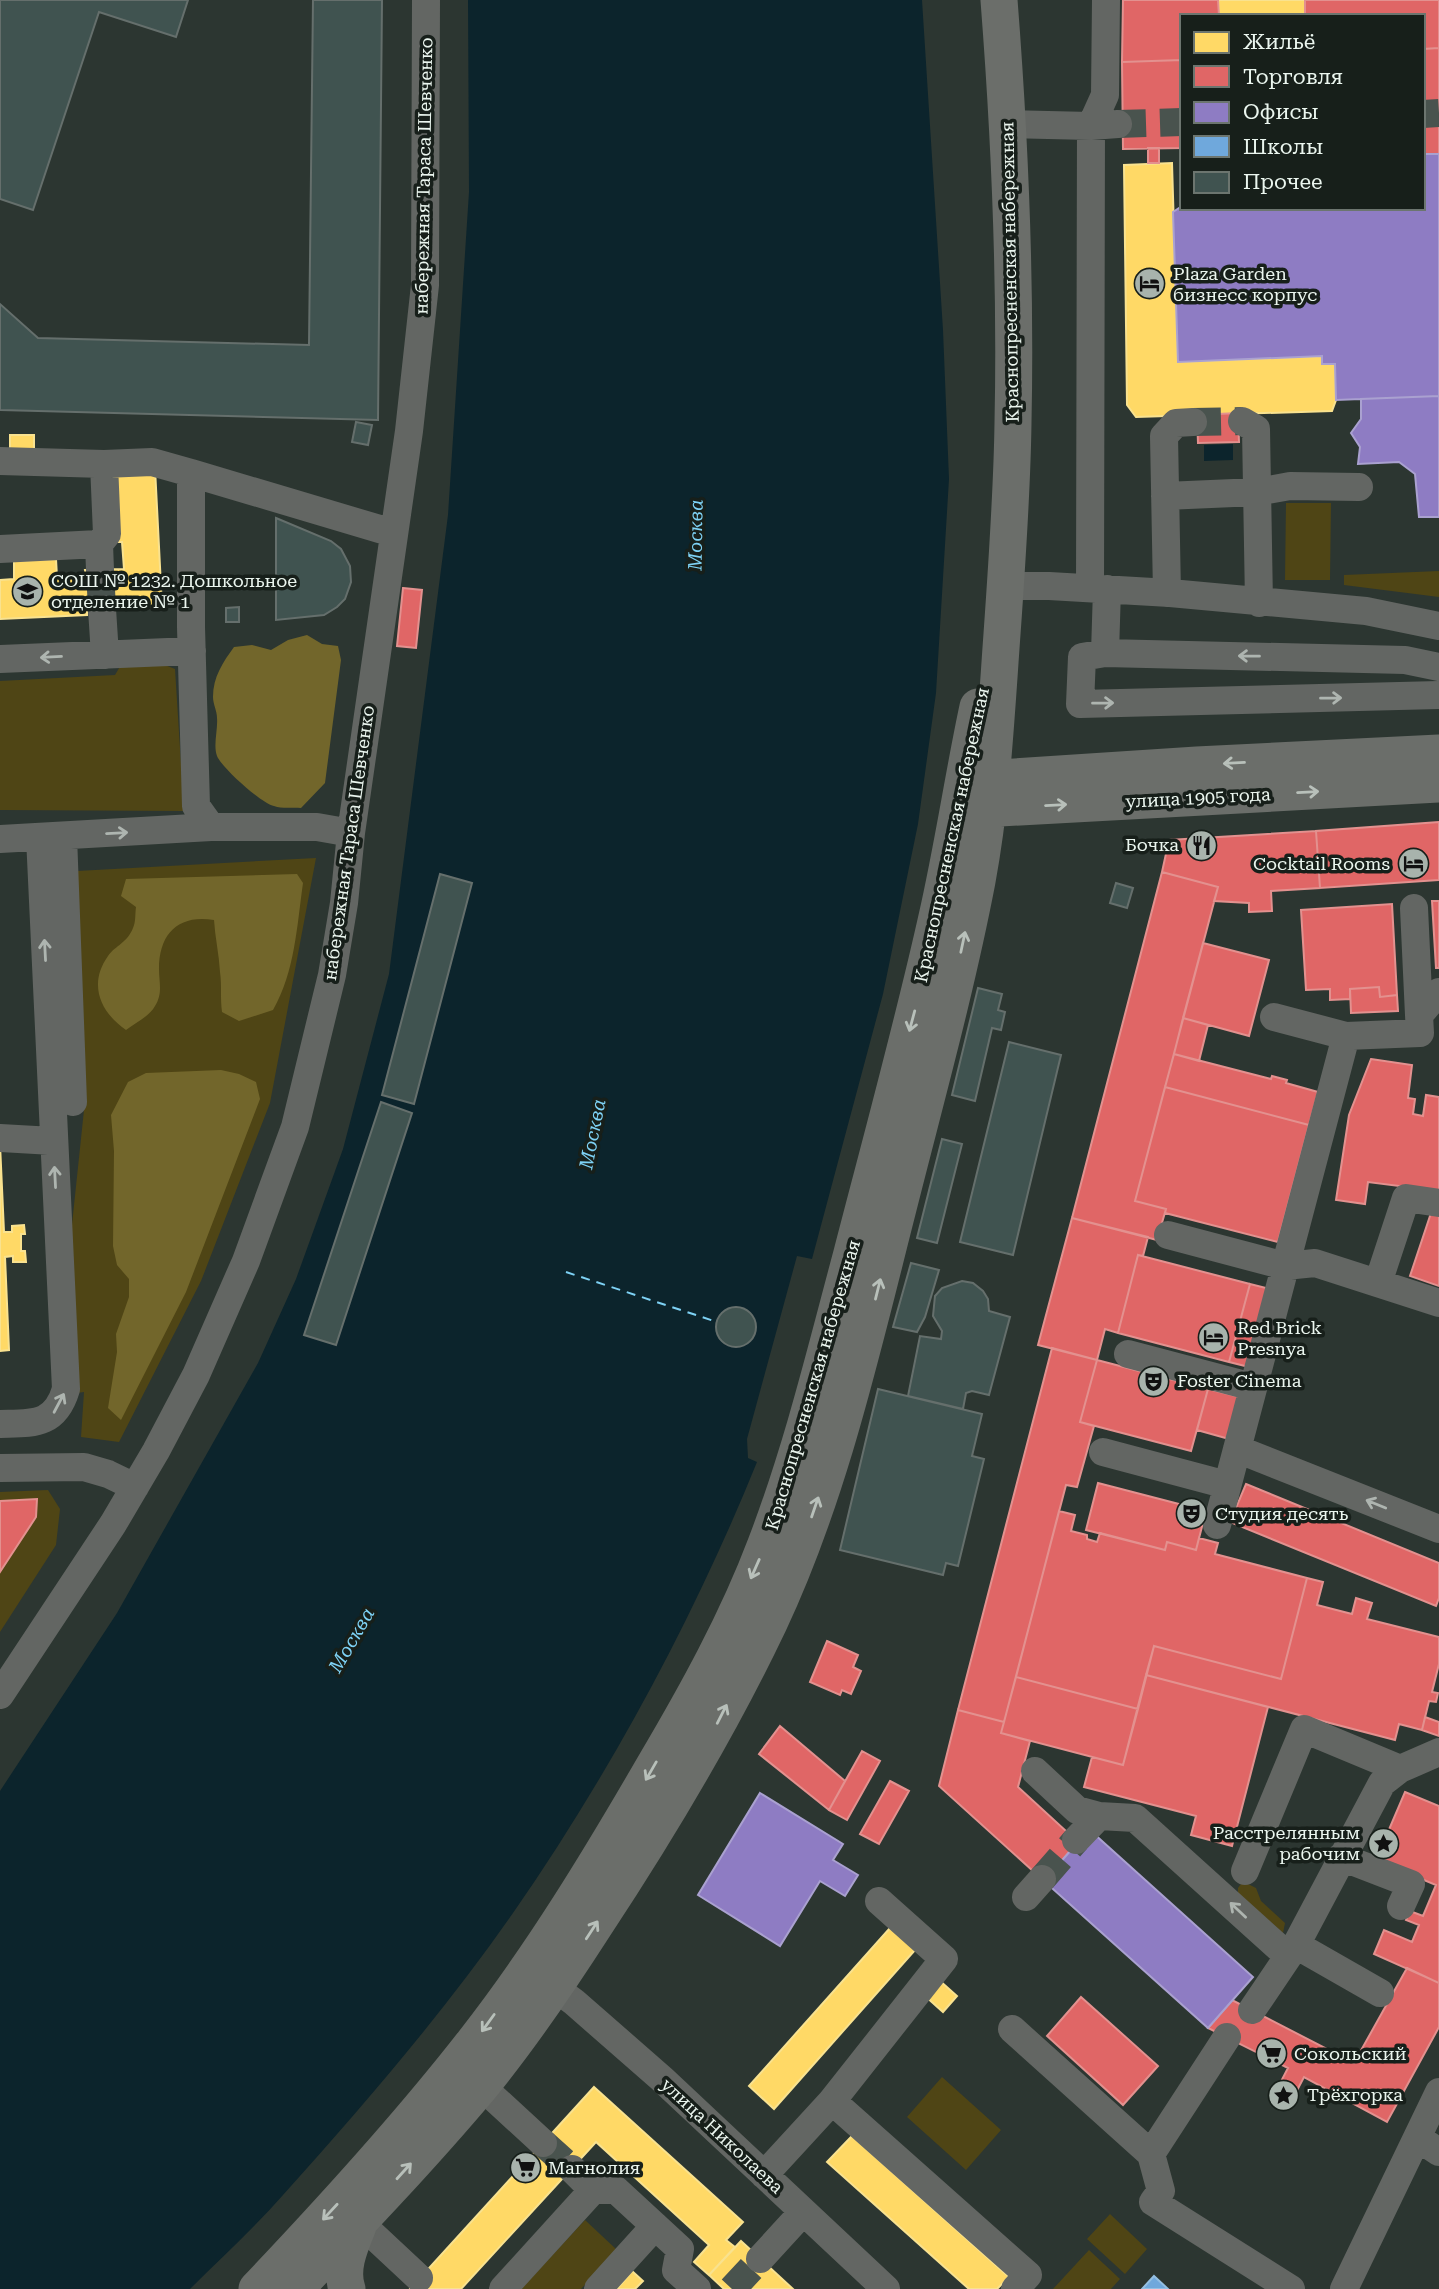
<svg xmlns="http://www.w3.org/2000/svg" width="1439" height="2289" font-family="'Roboto Serif',serif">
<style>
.green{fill:#4f4515}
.forest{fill:#72662b}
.water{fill:#0c242c}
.homes{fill:#ffd966;stroke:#f9e28f;stroke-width:2}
.shops{fill:#e06666;stroke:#e3918f;stroke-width:2}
.offices{fill:#8e7cc3;stroke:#aaa1d0;stroke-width:2}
.schools{fill:#6fa8dc;stroke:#94bfe2;stroke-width:2}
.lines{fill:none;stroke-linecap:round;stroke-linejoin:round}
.ferry{stroke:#7ed2f5;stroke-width:2;stroke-dasharray:9 7;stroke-linecap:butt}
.building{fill:#405350;stroke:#656f6c;stroke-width:2}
.minor-tunnel{stroke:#49534e;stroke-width:28;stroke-dasharray:28 14;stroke-linecap:butt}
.minor{stroke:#636663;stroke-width:28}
.major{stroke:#6b6e6a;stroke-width:37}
.oneway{stroke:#aeb5b0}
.oneway2{stroke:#b8c0ba}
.labels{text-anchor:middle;stroke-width:7;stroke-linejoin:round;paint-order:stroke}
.street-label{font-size:18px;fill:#ebf6ef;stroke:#171f1a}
.poi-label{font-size:18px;fill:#ebf6ef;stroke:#171f1a;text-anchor:start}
.water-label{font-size:19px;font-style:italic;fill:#7ed2f5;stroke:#171f1a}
</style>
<rect width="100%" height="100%" fill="#2c3631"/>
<path class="green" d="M1286 503H1331L1330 580H1285Z
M1439 571V597L1344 585V575Z
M155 661 175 669 184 811 0 810V681L115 675 122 663Z
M316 858 270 1103 201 1281 119 1442 81 1437 84 1392 54 1396 84 1110 77 871Z
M48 1490 60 1509 56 1545 0 1632V1492Z
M1246 1883 1256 1888 1261 1901 1285 1923 1283 1933 1238 1893V1888L1241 1884Z
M942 2077 1001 2130 966 2170 907 2117Z
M1110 2214 1147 2249 1125 2274 1087 2239Z
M585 2220 617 2250 581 2289H521Z
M1089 2250 1120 2279 1111 2289H1053Z"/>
<path class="forest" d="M307 635 322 644 338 646 341 660 325 783 301 808C293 807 282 809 274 806 261 803 222 768 217 756 213 745 218 730 217 718 217 711 213 704 213 697 213 677 223 662 234 647L252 645 271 650 288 640Z
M297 874 303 883C297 925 295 972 273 1010L239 1021 222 1012C220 998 222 986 220 972 219 954 215 937 214 920 179 914 159 933 159 969 159 983 163 993 155 1006 150 1016 135 1023 126 1030 100 1012 88 984 108 956 116 945 127 943 133 928 136 922 135 913 136 907L121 896 126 879Z
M221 1070 239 1074 256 1082 260 1099 186 1292 121 1420 108 1408 117 1352 116 1334 129 1297V1279L117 1265 113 1246 114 1151 111 1115 128 1082 146 1073Z"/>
<path class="water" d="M468 0H922L943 330 949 479 936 693 918 824 883 994 812 1259 797 1256 747 1439 748 1458 757 1462C694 1618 609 1775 513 1913 444 2012 364 2105 283 2195 254 2228 221 2258 190 2289H0V1791L117 1613 258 1363 296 1279 343 1149 389 974 448 515 469 192Z
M1233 444V460L1204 461V445Z"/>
<path class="homes" d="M1218 0H1305V16H1219Z
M1172 163 1178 362 1322 356V364H1335L1336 400 1332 411 1136 417 1127 405 1124 165Z
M10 435H34V449H10Z
M155 468 162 606 87 609V615L0 619V580L14 579V561L56 559 57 577 86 575 85 570 124 569 122 542H117L113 470Z
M0 1144 4 1232H12V1226L24 1225 25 1234H21V1251H25L26 1262H13V1256L5 1257 9 1350 0 1351Z
M890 1928 915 1950 774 2109 749 2086Z
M939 1980 957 1996 943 2012 925 1996Z
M594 2087 743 2222 726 2240 735 2247 709 2275 694 2262 709 2245 596 2142 461 2289H410Z
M852 2136 1009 2277 997 2289H969L827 2162Z
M741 2241 793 2289H724L709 2275Z
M632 2271 643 2281 635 2289H617Z"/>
<path class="shops" d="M1123 0H1218L1219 16H1182V60L1122 62Z
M1305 0H1439V48L1423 49V16H1305Z
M1439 48V154H1423V49Z
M1182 60V148L1123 149 1122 62Z
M1148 148H1159V163H1148Z
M1238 413 1239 442 1198 443 1197 415Z
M403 588 422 590 416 648 397 646Z
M1439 822V880L1320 888 1316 831Z
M1316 831 1320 888 1271 891 1272 911 1249 912V903L1214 901 1218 887 1162 872 1169 840Z
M1162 872 1218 887 1135 1201 1166 1209 1157 1240 1072 1218Z
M1432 901H1439V968H1436Z
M1392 904 1397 995 1380 997 1379 987 1350 989V999L1330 1000V989L1306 990 1301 910Z
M1203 943 1269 960 1249 1036 1183 1018Z
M1379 987 1380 997 1397 995 1398 1011 1351 1013 1350 989Z
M1183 1018 1208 1025 1199 1061 1174 1054Z
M1174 1054 1271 1079 1272 1076 1287 1080 1286 1083 1318 1092 1309 1125 1165 1087Z
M1371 1059 1412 1065 1408 1098 1415 1099 1413 1114 1423 1116 1426 1095 1439 1097V1191L1368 1182 1365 1204 1336 1200 1349 1115Z
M1165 1087 1309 1125 1278 1242 1165 1213 1166 1209 1135 1201Z
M1432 1210 1439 1212V1286L1410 1276Z
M1072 1218 1148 1237 1143 1256 1138 1255 1118 1333 1105 1329 1097 1360 1038 1345Z
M1138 1255 1250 1284 1229 1362 1118 1333Z
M1250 1284 1274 1290 1253 1368 1229 1362Z
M1052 1348 1097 1360 1080 1422 1094 1426 1077 1487 1066 1485 1004 1722 958 1710Z
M1097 1360 1208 1389 1191 1451 1080 1422Z
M1208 1389 1240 1397 1229 1439 1197 1430Z
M1098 1483 1206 1511 1196 1550 1167 1542 1165 1550 1086 1530Z
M1246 1484 1439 1563V1598L1436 1606 1230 1522Z
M37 1499 36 1517 0 1572V1501Z
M1059 1511 1075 1515 1071 1531 1087 1535V1539L1097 1542 1100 1533 1165 1550 1167 1542 1196 1550 1199 1538 1218 1543 1215 1554 1307 1578 1281 1679 1154 1646 1138 1709 1016 1677Z
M1307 1578 1323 1582 1317 1605 1352 1614 1356 1598 1372 1603 1367 1619 1439 1637V1664L1432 1692 1438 1693 1436 1702 1429 1701 1422 1730 1399 1724 1395 1740 1146 1675 1154 1646 1281 1679Z
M827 1641 858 1655 853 1667 861 1671 851 1694 842 1690 840 1695 810 1682Z
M1146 1675 1268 1707 1232 1846 1191 1835 1196 1816 1084 1787 1092 1757 1123 1765Z
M1016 1677 1138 1709 1123 1765 1001 1733Z
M958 1710 1004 1722 1001 1733 1030 1741 1018 1787 1078 1842 1044 1881 939 1786Z
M1425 1717 1439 1722V1736L1422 1730Z
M780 1726 845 1781 829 1810 759 1754Z
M862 1751 880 1761 847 1820 829 1810Z
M890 1781 909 1791 879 1844 860 1834Z
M1405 1792 1439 1806V1983L1374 1954 1384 1930 1412 1942 1419 1925 1406 1920 1410 1911 1423 1916 1436 1885 1376 1860Z
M1407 1968 1439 1983V2027L1387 2122 1304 2077 1292 2100 1276 2091 1288 2068 1208 2028 1232 2000 1354 2063Z
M1081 1997 1158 2066 1123 2105 1047 2036Z"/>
<path class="offices" d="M1423 154H1439V396L1336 400 1335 364H1322V356L1178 362 1173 212 1182 206V208H1423Z
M1439 396V517H1419L1415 474 1399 462 1358 464 1360 447 1351 433 1361 419V399Z
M760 1793 843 1844 833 1860 858 1875 845 1896 820 1881 780 1946 698 1895Z
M1092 1832 1253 1977 1208 2028 1044 1881 1078 1842Z"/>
<path class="schools" d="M1154 2276 1168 2289H1142Z"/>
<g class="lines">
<path class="ferry" d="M566 1272 717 1322"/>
</g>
<path class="building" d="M0 0H188L176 37 99 12 33 210 0 199Z
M313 0H382L378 420 0 410V304L38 338 309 345Z
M356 422 372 425 368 445 352 442Z
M276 518 331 541 341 549 350 566 351 582 345 599 337 607 324 615 276 620Z
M239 607V622H226V608Z
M440 874 472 883 414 1104 382 1095Z
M1116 883 1133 888 1127 908 1110 903Z
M978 988 1002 994 998 1010 1005 1012 1001 1030 992 1028 975 1101 952 1095Z
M1009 1042 1061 1055 1013 1255 960 1242Z
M381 1102 412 1113 336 1345 304 1335Z
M942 1139 962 1144 937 1243 917 1238Z
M911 1263 939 1270 925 1317 917 1332 893 1327Z
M962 1281 973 1283 983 1291 988 1299 989 1311 1010 1317 989 1395 972 1391 966 1393 963 1409 908 1396 920 1336 941 1339 942 1331 933 1316 935 1296 942 1288Z
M716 1327a20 20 0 1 1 40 0a20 20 0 1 1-40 0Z
M878 1389 982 1414 972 1456 984 1459 958 1566 946 1563 943 1575 840 1550Z"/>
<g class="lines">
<path class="minor-tunnel" d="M1423 114 1439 113
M1118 124 1182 122
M1193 422 1242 421
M100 570 102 609
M1042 1879 1076 1840
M543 2143 572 2169
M732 2289 760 2259"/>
<path class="minor" d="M1007 124 1091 126 1118 124
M1242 421 1256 429 1259 603
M0 461 104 464 152 462 191 473V627L196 806 211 827
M191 473 393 533
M1165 496 1257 492 1290 486 1359 487
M99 544 107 534 104 464
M0 549 99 544 100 570
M1005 586H1049L1170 593 1366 611 1439 626
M1090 588 1091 126 1105 95 1106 0
M1167 593 1164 436 1176 423 1193 422
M102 609 105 655
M1105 653 1107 589
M0 659 192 651
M1439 667 1405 660 1105 653 1082 657 1080 704 1439 695
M63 836 73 1102
M0 839 211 827H317L351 833
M1414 908 1419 1015
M1274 1017 1346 1036 1420 1033 1419 1015 1439 992
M0 1138 53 1141
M1168 1235 1285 1266 1315 1263 1439 1303
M1378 1283 1406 1198 1439 1203
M1128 1354 1253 1387
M0 1424C33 1423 55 1426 66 1389L40 837
M1237 1449 1439 1529
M1103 1452 1227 1485
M0 1468 84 1467 108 1474 135 1487
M1217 1525 1346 1036
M0 1695 113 1524 156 1451 196 1375 246 1261 295 1127 332 975 344 903 351 833 409 431 425 285 426 0
M1035 1771 1077 1810 1099 1816 1135 1818 1288 1956
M1076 1840 1099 1816
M1341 1857 1411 1884 1401 1906
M1245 1871 1304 1729 1400 1769
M1026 1897 1042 1879
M1296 1945 1380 1993
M537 1975 574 2002 662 2079 886 2289
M1252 2010 1296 1945 1382 1783 1400 1769 1439 1752
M1012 2029 1151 2154
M1227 2037 1151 2154 1161 2191 1153 2202 1291 2289
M481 2086 543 2143
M832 2101 944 1959 879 1901
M1418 2138 1439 2152
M572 2169 593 2190H616L680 2249 676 2270 697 2289
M764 2175 832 2101 1028 2275 1015 2289
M359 2222 419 2278
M760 2259 803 2212
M503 2289 593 2190
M598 2289 655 2226
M1344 2289 1439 2092"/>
<path class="major" d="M967 780 1197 765 1439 753
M965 810 1439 784
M257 2289C333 2209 407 2128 474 2042 542 1955 599 1861 654 1766 696 1695 737 1621 766 1544 802 1450 826 1350 852 1253 881 1141 912 1029 937 917 953 847 963 777 978 707
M295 2289C358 2223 421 2157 480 2087 522 2036 559 1981 595 1925 659 1828 719 1728 769 1623 828 1498 861 1354 895 1220 923 1108 955 995 977 881 992 800 996 717 1002 634 1007 564 1012 493 1013 423 1016 282 1010 141 999 0
M347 2289C340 2268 350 2246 358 2226"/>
</g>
<defs><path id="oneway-shaft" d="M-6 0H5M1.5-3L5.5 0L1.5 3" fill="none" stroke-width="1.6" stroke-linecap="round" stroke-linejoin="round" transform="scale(1.75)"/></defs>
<g class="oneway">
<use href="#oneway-shaft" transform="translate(1249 656) rotate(-179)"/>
<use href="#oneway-shaft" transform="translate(51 657) rotate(177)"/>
<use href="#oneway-shaft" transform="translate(1331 698) rotate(-1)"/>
<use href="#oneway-shaft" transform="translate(1103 703) rotate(-1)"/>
<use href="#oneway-shaft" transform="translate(117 833) rotate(-3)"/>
<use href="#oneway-shaft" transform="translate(45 950) rotate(-93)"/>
<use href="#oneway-shaft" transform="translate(55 1177) rotate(-93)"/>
<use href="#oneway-shaft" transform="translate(59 1403) rotate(-62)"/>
<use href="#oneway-shaft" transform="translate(1376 1504) rotate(-158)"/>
<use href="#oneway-shaft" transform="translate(1238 1910) rotate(-137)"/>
</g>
<g class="oneway2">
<use href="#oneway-shaft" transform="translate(1234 763) rotate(177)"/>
<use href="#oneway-shaft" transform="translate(1308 792) rotate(-3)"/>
<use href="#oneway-shaft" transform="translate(1056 805) rotate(-3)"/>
<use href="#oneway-shaft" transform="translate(963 942) rotate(-78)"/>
<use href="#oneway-shaft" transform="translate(912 1021) rotate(105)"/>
<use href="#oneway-shaft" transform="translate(878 1289) rotate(-76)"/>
<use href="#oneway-shaft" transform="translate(815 1507) rotate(-71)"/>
<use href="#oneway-shaft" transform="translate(755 1569) rotate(114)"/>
<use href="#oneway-shaft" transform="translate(722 1714) rotate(-63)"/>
<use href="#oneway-shaft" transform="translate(651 1771) rotate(120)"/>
<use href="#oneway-shaft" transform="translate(592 1930) rotate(-57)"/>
<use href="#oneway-shaft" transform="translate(488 2023) rotate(126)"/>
<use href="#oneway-shaft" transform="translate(404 2171) rotate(-48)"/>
<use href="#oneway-shaft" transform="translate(330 2212) rotate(133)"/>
</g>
<defs>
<symbol id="hotel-disc" viewBox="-11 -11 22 22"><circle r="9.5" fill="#a8b3ac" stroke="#171f1a"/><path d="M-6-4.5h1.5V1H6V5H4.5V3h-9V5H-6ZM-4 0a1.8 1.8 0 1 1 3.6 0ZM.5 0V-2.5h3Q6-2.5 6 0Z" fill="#111"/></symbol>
<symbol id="school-disc" viewBox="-11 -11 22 22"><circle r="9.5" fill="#a8b3ac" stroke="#171f1a"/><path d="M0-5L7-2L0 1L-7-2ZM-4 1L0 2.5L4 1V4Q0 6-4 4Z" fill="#111"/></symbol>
<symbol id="restaurant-disc" viewBox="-11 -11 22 22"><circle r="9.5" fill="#a8b3ac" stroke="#171f1a"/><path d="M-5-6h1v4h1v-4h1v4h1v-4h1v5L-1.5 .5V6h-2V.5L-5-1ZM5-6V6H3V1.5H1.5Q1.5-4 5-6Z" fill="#111"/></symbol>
<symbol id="theatre-disc" viewBox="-11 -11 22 22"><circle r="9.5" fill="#a8b3ac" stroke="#171f1a"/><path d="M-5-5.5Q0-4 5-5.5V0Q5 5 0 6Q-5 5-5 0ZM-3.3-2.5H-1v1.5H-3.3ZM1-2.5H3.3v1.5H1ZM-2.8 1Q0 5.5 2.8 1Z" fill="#111"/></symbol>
<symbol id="sight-disc" viewBox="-11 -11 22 22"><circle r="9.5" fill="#a8b3ac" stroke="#171f1a"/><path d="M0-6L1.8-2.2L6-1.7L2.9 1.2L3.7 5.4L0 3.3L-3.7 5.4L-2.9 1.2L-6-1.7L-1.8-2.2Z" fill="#111"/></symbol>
<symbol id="supermarket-disc" viewBox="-11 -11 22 22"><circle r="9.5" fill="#a8b3ac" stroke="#171f1a"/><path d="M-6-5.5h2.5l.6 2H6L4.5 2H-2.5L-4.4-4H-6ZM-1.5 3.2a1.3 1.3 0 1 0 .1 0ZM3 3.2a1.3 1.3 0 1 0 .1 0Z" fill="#111"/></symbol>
</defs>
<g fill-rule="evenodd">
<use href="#hotel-disc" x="1132" y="266" width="35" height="35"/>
<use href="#school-disc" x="10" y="574" width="35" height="35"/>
<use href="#restaurant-disc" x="1184" y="828" width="35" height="35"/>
<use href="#hotel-disc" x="1396" y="846" width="35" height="35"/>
<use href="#hotel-disc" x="1196" y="1320" width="35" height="35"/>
<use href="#theatre-disc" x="1136" y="1364" width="35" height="35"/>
<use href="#theatre-disc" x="1174" y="1496" width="35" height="35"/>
<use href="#sight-disc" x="1366" y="1826" width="35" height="35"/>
<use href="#supermarket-disc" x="1254" y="2036" width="35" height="35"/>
<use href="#sight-disc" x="1266" y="2078" width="35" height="35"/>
<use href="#supermarket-disc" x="508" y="2150" width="35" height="35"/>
</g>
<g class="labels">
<g class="street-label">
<text transform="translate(424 176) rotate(-89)" y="6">набережная Тараса Шевченко</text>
<text transform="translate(1010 272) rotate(-91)" y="6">Краснопресненская набережная</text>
<text transform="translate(1198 798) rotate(-3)" y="6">улица 1905 года</text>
<text transform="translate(952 835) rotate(-78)" y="6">Краснопресненская набережная</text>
<text transform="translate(349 843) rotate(-82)" y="6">набережная Тараса Шевченко</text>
<text transform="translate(813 1385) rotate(-74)" y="6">Краснопресненская набережная</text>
<text transform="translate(722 2136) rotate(43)" y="6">улица Николаева</text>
</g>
<g class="poi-label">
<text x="1173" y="280">Plaza Garden<tspan x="1173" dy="21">бизнесс корпус</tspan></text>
<text x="51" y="587">СОШ № 1232. Дошкольное<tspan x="51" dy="21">отделение № 1</tspan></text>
<text x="1179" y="851" text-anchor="end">Бочка</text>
<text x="1390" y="870" text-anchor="end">Cocktail Rooms</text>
<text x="1237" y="1334">Red Brick<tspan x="1237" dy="21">Presnya</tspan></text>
<text x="1177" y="1387">Foster Cinema</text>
<text x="1215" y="1520">Студия десять</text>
<text x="1360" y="1839" text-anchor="end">Расстрелянным<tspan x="1360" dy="21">рабочим</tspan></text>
<text x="1294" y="2060">Сокольский</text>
<text x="1307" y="2101">Трёхгорка</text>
<text x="548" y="2174">Магнолия</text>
</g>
<g class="water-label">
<text transform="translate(695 535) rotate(-89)" y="7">Москва</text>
<text transform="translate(592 1134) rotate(-79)" y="7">Москва</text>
<text transform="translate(351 1640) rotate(-60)" y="7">Москва</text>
</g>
</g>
<rect x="1180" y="14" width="245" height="196" fill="#171f1a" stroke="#6c756f" stroke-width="2"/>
<rect x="1194" y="32" width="35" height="21" fill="#ffd966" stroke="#6c756f" stroke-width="2"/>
<text x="1243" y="49" font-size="21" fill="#ebf6ef">Жильё</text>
<rect x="1194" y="66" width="35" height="21" fill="#e06666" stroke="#6c756f" stroke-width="2"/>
<text x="1243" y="84" font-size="21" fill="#ebf6ef">Торговля</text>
<rect x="1194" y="102" width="35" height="21" fill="#8e7cc3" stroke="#6c756f" stroke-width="2"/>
<text x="1243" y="119" font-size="21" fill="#ebf6ef">Офисы</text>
<rect x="1194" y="136" width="35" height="21" fill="#6fa8dc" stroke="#6c756f" stroke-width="2"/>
<text x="1243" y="154" font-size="21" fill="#ebf6ef">Школы</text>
<rect x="1194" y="172" width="35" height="21" fill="#405350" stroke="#6c756f" stroke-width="2"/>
<text x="1243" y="189" font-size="21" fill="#ebf6ef">Прочее</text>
</svg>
